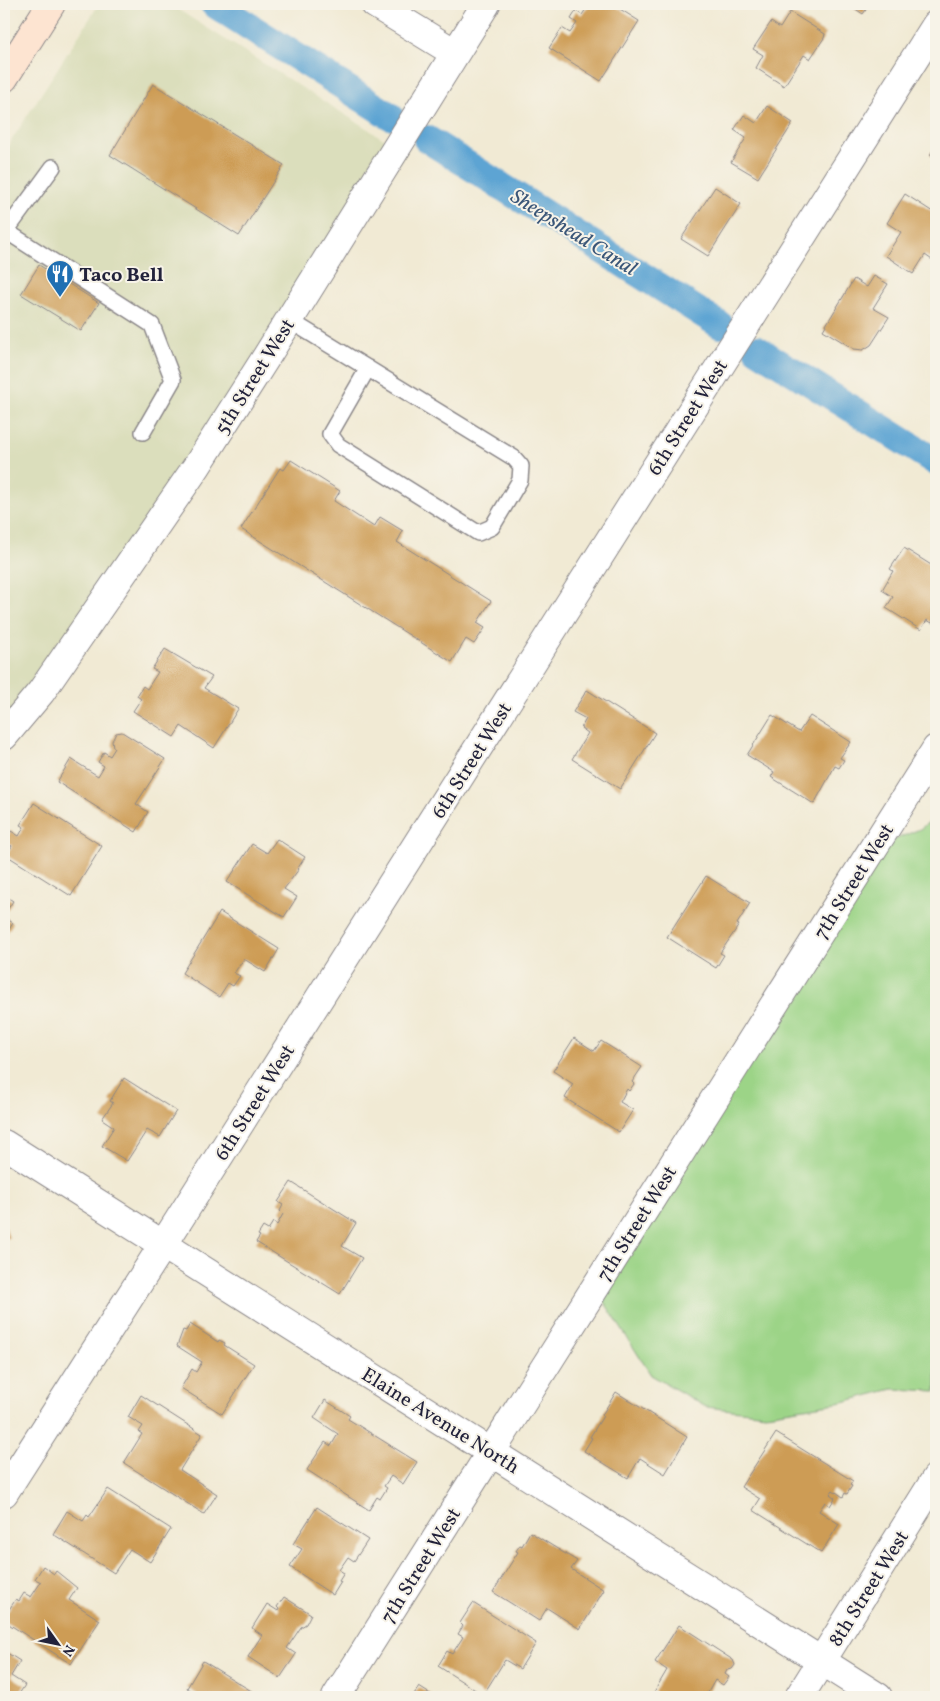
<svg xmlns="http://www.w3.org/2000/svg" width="940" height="1701" font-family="Vollkorn,serif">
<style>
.built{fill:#dbdebc}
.green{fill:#9cd487;stroke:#5f7b61}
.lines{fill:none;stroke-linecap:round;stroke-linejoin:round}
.canal{stroke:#5da4d3;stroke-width:28}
.building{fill:#cd9c54}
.lane-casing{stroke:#8a8688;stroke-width:18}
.street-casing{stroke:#8a8688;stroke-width:30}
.secondary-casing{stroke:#8a8688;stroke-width:30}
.lane{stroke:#fff;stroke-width:15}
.street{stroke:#fff;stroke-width:28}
.secondary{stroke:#fde4d1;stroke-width:28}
.labels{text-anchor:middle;stroke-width:4;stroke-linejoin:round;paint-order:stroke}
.poi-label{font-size:20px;font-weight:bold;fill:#22223b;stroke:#f7f3e8;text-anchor:start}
.street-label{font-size:20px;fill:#22223b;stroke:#f7f3e8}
.water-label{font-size:21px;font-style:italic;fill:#3a5678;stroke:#f7f3e8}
</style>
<rect width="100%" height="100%" fill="#f7f3e8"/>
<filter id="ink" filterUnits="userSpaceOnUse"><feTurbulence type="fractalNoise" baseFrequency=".02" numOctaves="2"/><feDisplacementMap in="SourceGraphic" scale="10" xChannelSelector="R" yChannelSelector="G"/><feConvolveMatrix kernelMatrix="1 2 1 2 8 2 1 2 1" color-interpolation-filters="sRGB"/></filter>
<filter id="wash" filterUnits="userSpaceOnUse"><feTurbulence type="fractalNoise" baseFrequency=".0096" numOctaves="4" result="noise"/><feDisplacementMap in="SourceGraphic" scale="20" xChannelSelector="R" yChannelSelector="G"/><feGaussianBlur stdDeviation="1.12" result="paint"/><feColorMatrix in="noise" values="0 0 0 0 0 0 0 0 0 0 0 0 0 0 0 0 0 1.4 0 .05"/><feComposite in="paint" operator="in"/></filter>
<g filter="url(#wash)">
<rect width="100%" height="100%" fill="#f1ead4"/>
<path class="built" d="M99 4H169L406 153 300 301 4 753V152Z"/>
<path class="green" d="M934 818 936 819V1391L893 1389 843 1402 766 1414 706 1407 651 1375 598 1292 872 849 920 829Z"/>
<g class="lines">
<path class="canal" d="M214 4 390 116
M427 139 720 325
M757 349 936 462"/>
</g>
<g id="blocks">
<path class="building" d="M584 4H612L639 21 601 81 549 48 562 28 570 33 577 23 571 19 576 11 582 15 588 6Z
M848 4H870L863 14Z
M790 12 825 34 824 38 810 59 804 55 784 86 756 68 763 55 753 49 771 22 780 28Z
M153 84 284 165 239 236 110 155Z
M767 106 793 123 758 178 731 162 746 138 734 130 744 115 756 123Z
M936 145V158L930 155Z
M936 163V175L931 172Z
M715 187 741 204 708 256 681 239Z
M905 194 936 214V260L935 262 925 255 913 274 886 256 901 232 887 223Z
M39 265 99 303 81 331 21 294Z
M874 276 888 284 873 308 889 317 871 345 863 350 854 349 823 330 854 279 867 287Z
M291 460 340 491 334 501 374 527 380 517 403 531 397 542 491 601 477 623 485 628 474 644 466 639 452 662 241 529 280 468 284 470Z
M904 548 936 568V605L932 612 936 615 932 623 927 620 921 630 886 608 893 597 882 590 893 571 890 569Z
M165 649 212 677 204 688 238 709 214 748 181 726 174 737 133 711 141 699 137 696 143 686 147 689 158 672 152 669Z
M587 690 655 733 620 789 572 759 588 733 581 728 586 719 573 712Z
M772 715 799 732 810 716 851 742 840 758 844 760 839 768 835 766 814 804 771 777 774 772 747 755Z
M122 732 165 759 136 804 148 812 136 832 57 782 71 759 98 776 104 766 98 762 104 752 110 756 115 748 113 747 112 741 116 733Z
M34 803 102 846 71 896 6 855 12 846 4 841 11 831 19 836 24 827 20 825Z
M277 839 305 857 298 868 299 869 284 889 297 897 284 917 227 882 252 844 267 853Z
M706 876 750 903 737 924 739 925 720 953 724 955 716 968 667 937Z
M4 895 13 901 4 915Z
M220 912 279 949 265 972 244 959 234 973 240 976 233 986 228 983 219 997 182 973Z
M4 917 13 923 4 938Z
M574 1038 594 1051 601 1041 642 1067 632 1082 634 1084 629 1091 627 1089 620 1102 633 1110 619 1132 565 1098 573 1084 553 1071Z
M124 1078 176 1111 160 1137 147 1130 127 1161 102 1146 114 1127 102 1119 113 1103 110 1101Z
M291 1182 356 1223 342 1246 362 1258 340 1294 256 1242 260 1236 258 1235 263 1227 268 1230 273 1222 277 1225 283 1214 280 1211 283 1205 278 1202Z
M4 1222 9 1238 4 1240Z
M190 1324 218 1342 219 1340 225 1343 224 1345 254 1364 222 1414 181 1388 192 1369 196 1372 202 1362 177 1346 183 1330 186 1331Z
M616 1392 687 1437 665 1474 640 1458 628 1478 584 1451 592 1438 590 1437 603 1416 602 1415Z
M141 1395 202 1434 180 1470 217 1494 204 1514 124 1463 142 1434 139 1432 143 1426 128 1417Z
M325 1400 350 1416 348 1419 417 1462 403 1484 391 1476 384 1486 387 1488 380 1499 377 1497 369 1510 307 1470 325 1442 331 1446 338 1434 314 1418Z
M776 1433 853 1481 850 1485 852 1486 847 1494 845 1493 843 1497 833 1490 830 1494 835 1498 830 1506 825 1502 819 1511 839 1524 821 1553 753 1510 760 1499 741 1487Z
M108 1489 171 1529 150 1562 130 1549 114 1573 53 1534 67 1511 83 1521 87 1515 89 1517Z
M317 1507 368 1540 354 1561 348 1557 339 1570 344 1573 339 1581 341 1582 333 1595 290 1567 302 1549 293 1544Z
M530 1532 577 1561 571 1569 604 1590 580 1629 547 1608 539 1621 493 1592 518 1552 516 1551 520 1545 522 1546Z
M43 1566 54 1574 56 1571 77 1588 69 1600 100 1620 71 1664 4 1621V1617L16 1599 19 1601 24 1593 31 1597 41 1582 35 1579Z
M284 1597 311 1614 306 1624 301 1627 287 1648 296 1654 280 1678 248 1657 262 1635 252 1628 267 1604 278 1611 279 1609 277 1607Z
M473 1603 536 1643 520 1669 505 1660 483 1695 438 1666 447 1651 452 1654 463 1637 458 1634 463 1626 460 1623Z
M679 1625 733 1660 735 1665 732 1669 727 1670 725 1674 729 1677 723 1685 715 1680 707 1694 711 1697H663L654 1692 667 1670 655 1662Z
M4 1651 20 1661 11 1676 25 1685 17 1697H4Z
M203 1661 261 1697H198L197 1694 187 1688Z
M419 1687 435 1697H412Z"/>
</g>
</g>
<g filter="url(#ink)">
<use href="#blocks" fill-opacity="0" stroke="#8a8688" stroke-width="1"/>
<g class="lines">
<defs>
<path id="lane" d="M6 231 152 325 173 380 143 432
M4 234 53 167
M289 320 514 458 521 466 520 480 492 527 478 533 338 445 330 434 368 368"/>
<path id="street" d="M375 4 455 53
M4 736 41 692 197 466 265 359 486 4
M4 1144 878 1697
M4 1493 163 1245 936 25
M336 1697 936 749
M799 1697 936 1478"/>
<path id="secondary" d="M4 78 51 4"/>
</defs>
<use href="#lane" class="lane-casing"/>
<use href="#street" class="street-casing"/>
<use href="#secondary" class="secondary-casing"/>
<use href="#lane" class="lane"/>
<use href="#street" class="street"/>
<use href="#secondary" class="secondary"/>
</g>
</g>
<defs>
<symbol id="restaurant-pin" viewBox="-11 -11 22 30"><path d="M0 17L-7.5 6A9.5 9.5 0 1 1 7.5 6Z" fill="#1f6fb2" stroke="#f7f3e8"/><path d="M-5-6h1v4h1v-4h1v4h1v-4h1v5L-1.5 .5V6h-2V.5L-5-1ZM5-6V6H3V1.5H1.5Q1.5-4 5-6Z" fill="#fff"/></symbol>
</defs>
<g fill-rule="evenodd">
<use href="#restaurant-pin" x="44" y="258" width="32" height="43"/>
</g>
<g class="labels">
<g class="poi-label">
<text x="79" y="281">Taco Bell</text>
</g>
<g class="street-label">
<text transform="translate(254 376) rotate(-58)" y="7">5th Street West</text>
<text transform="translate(687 417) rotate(-58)" y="7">6th Street West</text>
<text transform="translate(471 760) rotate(-58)" y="7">6th Street West</text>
<text transform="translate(853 881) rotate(-58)" y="7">7th Street West</text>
<text transform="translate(254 1102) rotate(-58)" y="7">6th Street West</text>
<text transform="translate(636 1223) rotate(-58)" y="7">7th Street West</text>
<text transform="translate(441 1420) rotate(32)" y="7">Elaine Avenue North</text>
<text transform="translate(420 1565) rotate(-58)" y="7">7th Street West</text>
<text transform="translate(868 1588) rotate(-58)" y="7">8th Street West</text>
</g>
<g class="water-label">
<text transform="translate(574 232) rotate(32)" y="7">Sheepshead Canal</text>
</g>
</g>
<rect width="940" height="1701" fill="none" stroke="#f7f3e8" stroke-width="20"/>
<g transform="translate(58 1644) rotate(123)" stroke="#f7f3e8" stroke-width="4" paint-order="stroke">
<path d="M0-4L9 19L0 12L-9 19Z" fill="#22223b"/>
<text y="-8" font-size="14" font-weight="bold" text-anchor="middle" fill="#22223b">N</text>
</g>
</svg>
